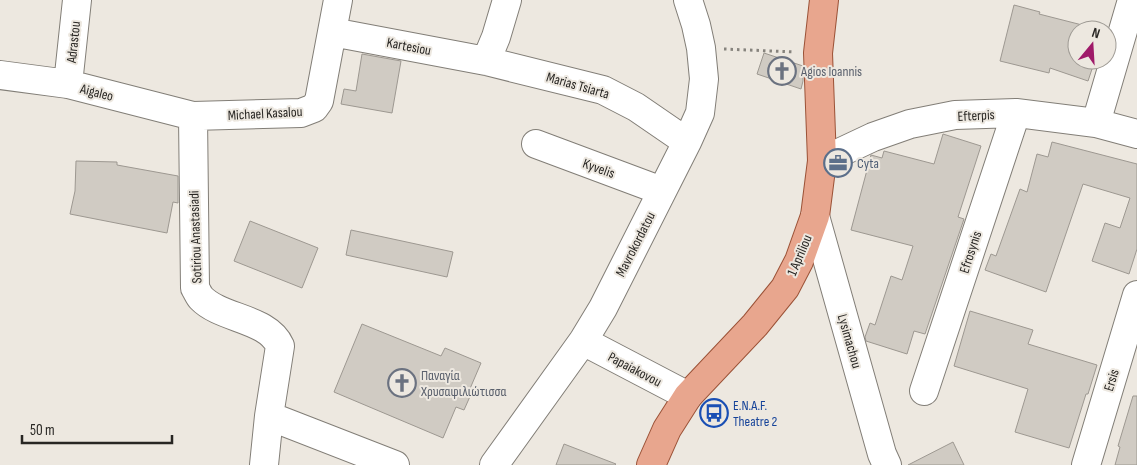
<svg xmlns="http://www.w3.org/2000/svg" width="1137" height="465" font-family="'Sofia Sans Condensed',sans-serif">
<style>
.building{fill:#d0cbc3;stroke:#9d9891}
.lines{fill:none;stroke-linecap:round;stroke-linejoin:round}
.minor-casing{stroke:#827e77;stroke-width:30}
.major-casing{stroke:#9b5237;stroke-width:30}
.path{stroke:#86837d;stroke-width:3;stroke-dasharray:2.5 4;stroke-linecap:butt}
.minor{stroke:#fff;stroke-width:28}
.major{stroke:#e8a68e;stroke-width:28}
.labels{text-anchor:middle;stroke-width:4;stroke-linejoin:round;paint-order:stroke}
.street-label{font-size:14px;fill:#282623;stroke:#ede8e0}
.worship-label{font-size:14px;fill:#5b616d;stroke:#ede8e0;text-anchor:start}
.service-label{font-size:14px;fill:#4e5e75;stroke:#ede8e0;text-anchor:start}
.transit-label{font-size:14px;fill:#164399;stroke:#ede8e0;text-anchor:start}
</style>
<rect width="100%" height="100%" fill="#ede8e0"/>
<path class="building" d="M1014 5 1040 12 1039 14 1090 27 1088 30H1077V60H1095L1088 81 1050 68 1049 73 1000 61Z
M764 53 803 66V81L801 89 757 74Z
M362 54 401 61 392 113 341 104 344 89 356 91Z
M943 134 981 146 958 217 964 219 925 334 914 331 907 354 866 341 865 337 870 323 875 325 891 276 902 280 913 246 851 230 871 155 882 158 884 151 934 164Z
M1052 142 1137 164V249L1129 274 1092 261 1105 223 1120 228 1130 198 1083 184 1046 292 985 270 991 254 996 256 1020 189 1027 192 1037 154 1048 157Z
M76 161 117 162V165L178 176V203L173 202 167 233 70 214 75 191Z
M250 221 318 248 302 288 234 261Z
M351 230 453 252 447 277 346 255Z
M970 311 1033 330 1028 344 1097 365 1088 394H1086L1069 448 1015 432 1028 389 954 366Z
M362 324 441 356 445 348 481 363 469 391 472 392 464 410 456 407 443 438 334 392Z
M1133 396H1137V465H1115L1120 447 1118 446Z
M953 442 964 465H908Z
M564 444 616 464 615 465H556Z"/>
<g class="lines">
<defs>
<path id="minor" d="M332 32 486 61 603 90 636 107 687 142
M486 61 496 37 507 0
M0 75 68 84 193 116 301 113 314 108 319 101 338 0
M68 84 77 0
M193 116 195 288C197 291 199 296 201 298 221 319 268 318 280 346L269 416 395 465
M1096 123 1132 0
M536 144 662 191
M822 161 873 137 910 124 955 115 1016 113 1096 123 1137 134
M815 216 882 454 887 465
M583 341 688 396
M924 391 1016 113
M264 465 269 416
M494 465 583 341 603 308 687 142 700 113 704 79 701 48 696 25 688 0
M1086 465 1137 295"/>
<path id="major" d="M651 465 667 429 688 396 755 325 785 288 799 261 815 216 822 161 818 53 824 0"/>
</defs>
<use href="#minor" class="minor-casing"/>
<use href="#major" class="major-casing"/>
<path class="path" d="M724 49 795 52"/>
<use href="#minor" class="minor"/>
<use href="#major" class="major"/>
</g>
<defs>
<symbol id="church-ring" viewBox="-11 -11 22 22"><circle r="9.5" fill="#ede8e0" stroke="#6b7280" stroke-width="1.5"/><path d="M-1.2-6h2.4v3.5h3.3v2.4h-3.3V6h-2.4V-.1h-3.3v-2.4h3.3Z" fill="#6b7280"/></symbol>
<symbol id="office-ring" viewBox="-11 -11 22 22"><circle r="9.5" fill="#ede8e0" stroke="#5c6f8a" stroke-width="1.5"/><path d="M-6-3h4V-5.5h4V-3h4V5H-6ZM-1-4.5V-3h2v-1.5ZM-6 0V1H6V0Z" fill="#5c6f8a"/></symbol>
<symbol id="bus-ring" viewBox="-11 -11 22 22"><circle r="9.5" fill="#ede8e0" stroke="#1a4fb4" stroke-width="1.5"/><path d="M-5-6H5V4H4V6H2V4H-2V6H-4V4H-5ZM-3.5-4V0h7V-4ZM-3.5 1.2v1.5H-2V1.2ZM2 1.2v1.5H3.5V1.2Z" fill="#1a4fb4"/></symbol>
</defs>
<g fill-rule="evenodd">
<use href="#church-ring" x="766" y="55" width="32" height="32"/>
<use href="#office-ring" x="822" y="147" width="32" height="32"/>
<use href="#church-ring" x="386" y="367" width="32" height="32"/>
<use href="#bus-ring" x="698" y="397" width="32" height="32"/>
</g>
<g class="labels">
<g class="street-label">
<text transform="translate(73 42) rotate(-84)" y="5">Adrastou</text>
<text transform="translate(409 46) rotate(11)" y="5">Kartesiou</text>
<text transform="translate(578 85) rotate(16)" y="5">Marias Tsiarta</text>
<text transform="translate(97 92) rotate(14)" y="5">Aigaleo</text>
<text transform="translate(265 113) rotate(-3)" y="5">Michael Kasalou</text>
<text transform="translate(976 115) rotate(-3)" y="5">Efterpis</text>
<text transform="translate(599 168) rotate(20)" y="5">Kyvelis</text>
<text transform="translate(195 237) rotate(-92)" y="5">Sotiriou Anastasiadi</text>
<text transform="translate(635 244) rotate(-63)" y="5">Mavrokordatou</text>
<text transform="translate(970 252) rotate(-72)" y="5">Efrosynis</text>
<text transform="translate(799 255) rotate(-67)" y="5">1 Apriliou</text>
<text transform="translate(850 341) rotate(74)" y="5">Lysimachou</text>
<text transform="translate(635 369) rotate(28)" y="5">Papaiakovou</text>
<text transform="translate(1111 380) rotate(-73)" y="5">Ersis</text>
</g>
<g class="worship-label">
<text x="801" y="76">Agios Ioannis</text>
<text x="421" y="380">Παναγία<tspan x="421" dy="16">Χρυσαφιλιώτισσα</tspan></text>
</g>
<g class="service-label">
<text x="857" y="168">Cyta</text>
</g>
<g class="transit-label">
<text x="733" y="410">E.N.A.F.<tspan x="733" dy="16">Theatre 2</tspan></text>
</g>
</g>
<g transform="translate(1092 45) rotate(18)"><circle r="24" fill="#ede8e0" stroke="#9e9a94"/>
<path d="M0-4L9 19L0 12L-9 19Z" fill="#9f1a69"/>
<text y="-8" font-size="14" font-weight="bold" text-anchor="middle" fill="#282623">N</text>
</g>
<path d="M22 435v8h150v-8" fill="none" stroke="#282623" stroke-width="2.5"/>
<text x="30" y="435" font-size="15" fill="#282623" stroke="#ede8e0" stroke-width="4" paint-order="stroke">50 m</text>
</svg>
